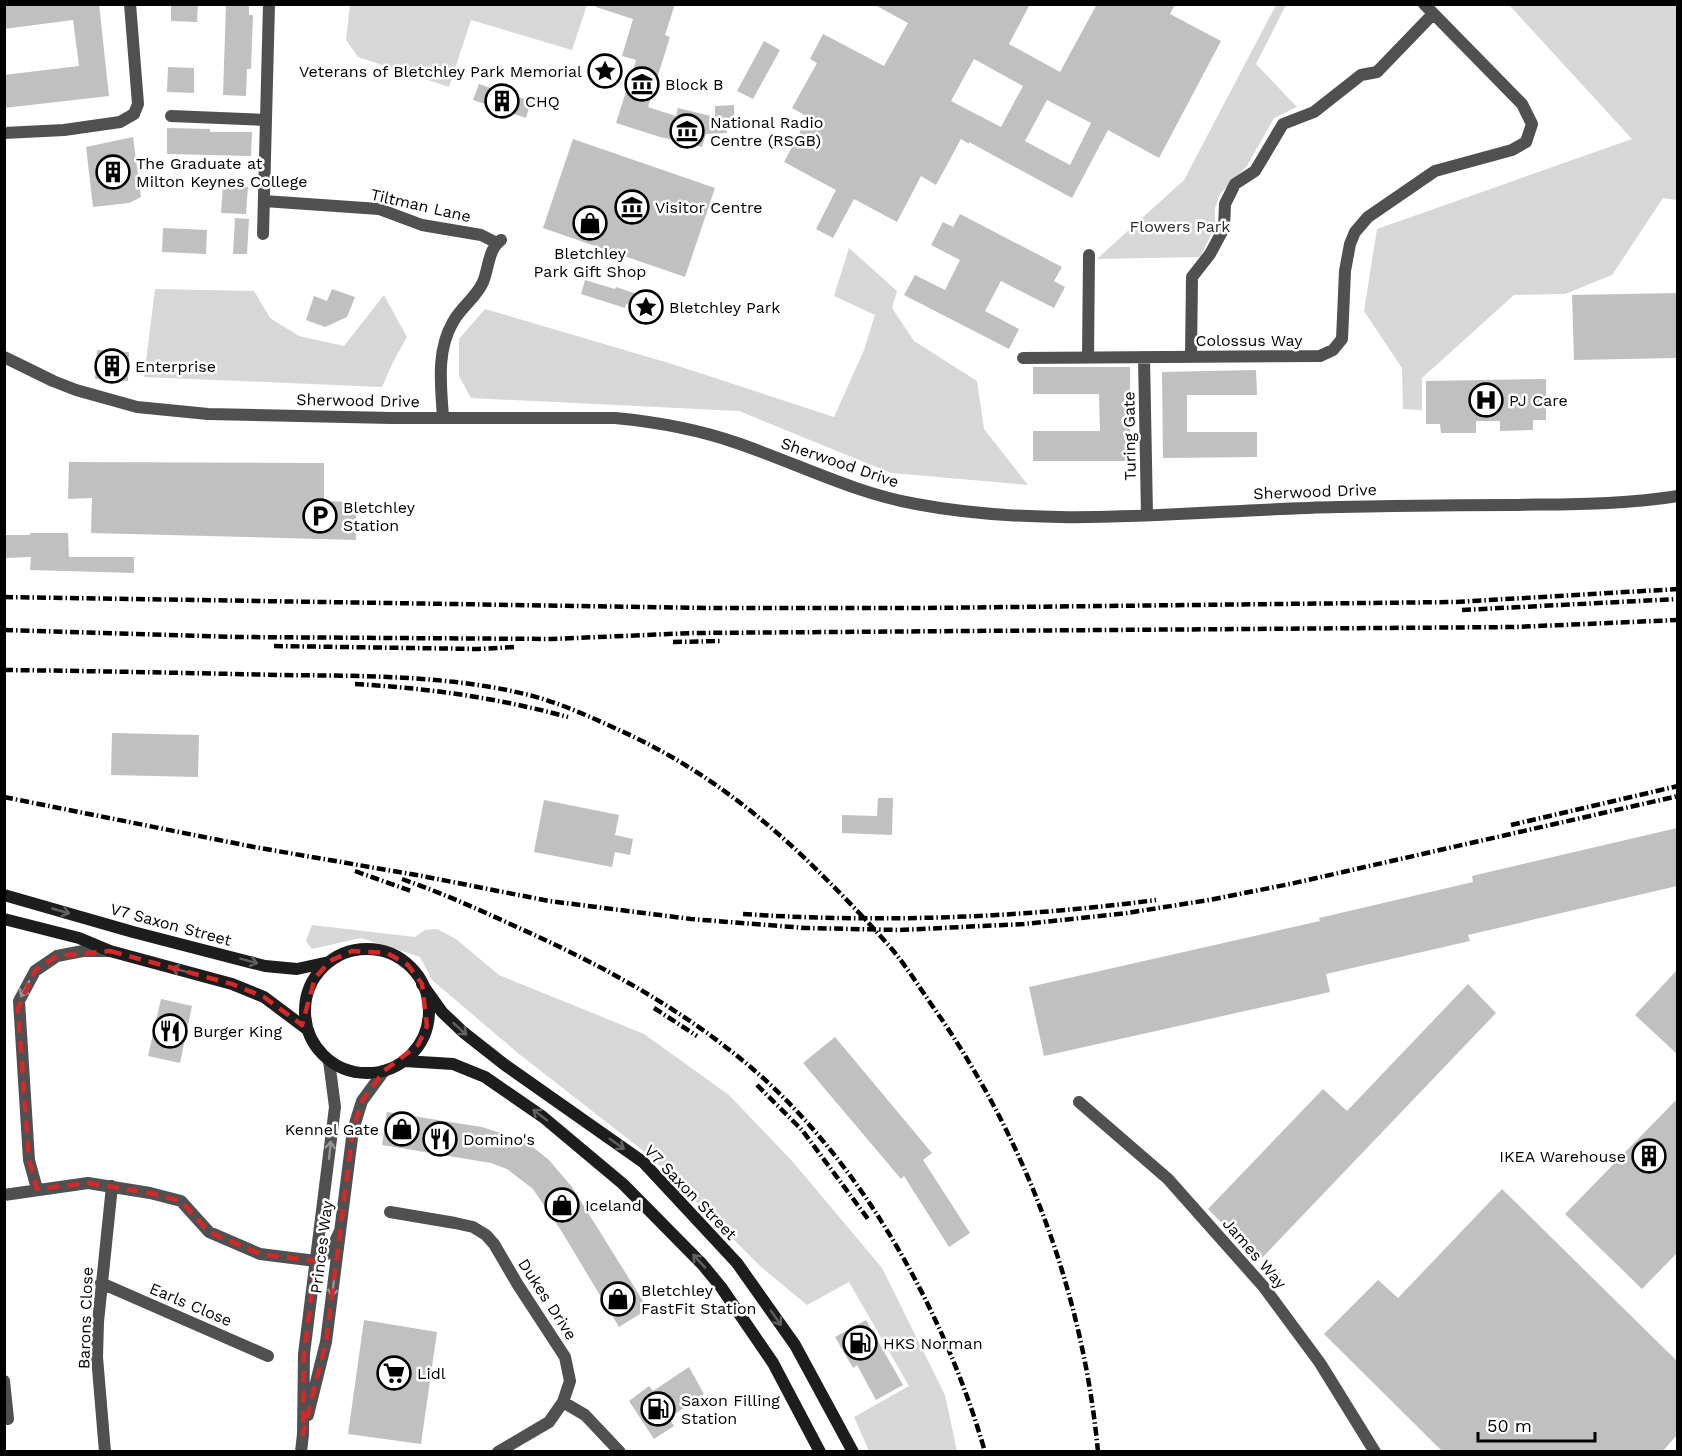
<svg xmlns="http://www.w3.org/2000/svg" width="1682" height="1456" font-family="'Work Sans',sans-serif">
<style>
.green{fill:#d7d7d7}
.building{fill:#c0c0c0;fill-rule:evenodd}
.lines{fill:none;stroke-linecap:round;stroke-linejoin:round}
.minor{stroke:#505050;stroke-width:12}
.tertiary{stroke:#505050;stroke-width:12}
.secondary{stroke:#1d1d1d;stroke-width:12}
.rail{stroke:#000;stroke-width:4.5;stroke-dasharray:9 3 1.5 3;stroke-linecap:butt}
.oneway{stroke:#616161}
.oneway2{stroke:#969696}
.marked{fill:none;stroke:#d62828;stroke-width:4.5;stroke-dasharray:12 8;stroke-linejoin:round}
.labels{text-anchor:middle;stroke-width:5;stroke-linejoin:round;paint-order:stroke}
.poi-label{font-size:16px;fill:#000;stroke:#fff;text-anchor:start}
.street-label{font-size:16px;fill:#000;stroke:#fff}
.park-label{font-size:16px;fill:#2e2e2e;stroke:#fff}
</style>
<rect width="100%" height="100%" fill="#fff"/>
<path class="green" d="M350 5V4L587 5 572 50 471 20 449 87 358 57 346 40Z
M1276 5H1286L1256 64 1297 107 1274 118 1247 166 1220 194 1215 208V227L1200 257 1097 259 1184 180Z
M1509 5H1677V200L1663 198 1612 275 1565 294 1514 295 1422 378V410L1403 409 1402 368 1364 311 1377 229 1632 139Z
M849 248 897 291 892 308 914 341 977 381 984 429 1028 485 891 473 739 411 471 398 459 376V339L485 309 672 364 834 417 864 350 875 315 834 296Z
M155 289 254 291 270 318 299 336 344 346 384 295 407 337 393 362 382 387 144 377Z
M312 925 415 937 425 930 437 929 456 939 499 975 644 1034 729 1095 793 1162 882 1268 945 1395 957 1451H869L854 1417 909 1386 849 1282 807 1305 760 1266 650 1156 519 1054 432 980 420 957 361 938 312 949 306 941Z"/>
<path class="building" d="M4 4H99L109 96 4 108V75L79 66 73 20 4 29Z
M171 4H198L197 22 171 21Z
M226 4H249V15H253L251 69H247L246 96 223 95Z
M597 4H675L665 35 670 37 648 107 676 116 678 108 715 117V106L734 105 735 130H727V133L706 134 702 147 660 137 616 123 636 60 622 56 633 19 596 7Z
M873 4H1030L1009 44 1060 72 1097 4H1175L1170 14 1221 41 1159 158 1108 130 1072 198 969 142V144L961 139 936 185 921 176 897 222 854 199 833 238 816 229 836 190 784 162 808 117 792 108 817 63 810 59 823 34 884 66 908 23ZM974 59 1023 86 1001 127 951 101ZM1047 100 1091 123 1070 165 1025 141Z
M764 41 780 50 753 99 737 91Z
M168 67 194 68V93L167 92Z
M479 84 531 101 526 118 473 100Z
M167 128 210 129V132H252L251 156 167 154Z
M133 137 141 197 129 203 93 207 86 147Z
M573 139 715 188 685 277 543 228Z
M223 185 248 187 246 214 221 213Z
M960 214 1062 267 1054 281 1065 287 1054 308 1001 281 985 311 1019 329 1009 349 904 295 915 275 945 290 960 260 931 245 943 222 953 227Z
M235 218 249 219 247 254H233Z
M163 228 207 230 206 254 162 252Z
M585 280 615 289 616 287 637 294 633 306 626 304 625 308 581 294Z
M332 289 355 297 347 317 325 327 306 320 314 296 327 301Z
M1677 293V358L1574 360 1572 295Z
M97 350 129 352 128 381 95 379Z
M1033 367H1130V461H1033V431H1100L1099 394H1033Z
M1256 370 1257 395H1187V432H1257V457L1163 458 1162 372Z
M1546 379V420H1533V430L1500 431V421H1476V433H1441L1440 424H1426V381Z
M69 462 324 463V501L356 502V540L91 533 92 498 68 499Z
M30 533H68L69 557H134V573L30 570 31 557 4 558V535H30Z
M112 733 199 735 198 777 111 775Z
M878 798H893L892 835 842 833V815L877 816Z
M544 800 619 815 615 835 633 839 630 855 615 852 612 867 534 852Z
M1677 828V886L1468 935 1470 941 1326 974 1330 992 1044 1056 1029 987 1320 921 1319 918 1473 882 1472 876Z
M1677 970V1054L1635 1015Z
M1468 984 1496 1013 1259 1261 1208 1209 1323 1089 1347 1111Z
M161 999 192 1006 180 1063 148 1056Z
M835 1037 932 1153 923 1160 970 1233 949 1247 904 1176 901 1179 803 1063Z
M1677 1099V1253L1642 1289 1565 1214Z
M387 1112 482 1127 519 1139 534 1148 549 1160 572 1187 648 1309 619 1327 562 1232 533 1189 507 1169 491 1163 382 1145Z
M1502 1189 1677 1361V1435L1662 1452H1443L1324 1334 1378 1280 1398 1298Z
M364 1320 437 1332 421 1444 348 1434Z
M866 1320 903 1385 876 1400 857 1365 853 1368 835 1337Z
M689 1367 704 1394 669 1418 674 1426 654 1439 629 1401 649 1386 653 1391Z"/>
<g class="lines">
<path class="minor" d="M171 116 266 120
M4 133 64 130 120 122 134 114 138 104 130 4
M264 201 379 209 422 225 481 235 497 243
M263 234 269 4
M1191 356 1192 277 1210 254 1224 228 1225 204 1235 184 1255 171 1283 124 1314 112 1361 75 1377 72 1433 14
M1088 357 1089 255
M1144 357 1147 515
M1023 358 1320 356 1333 350 1342 339 1345 271 1350 244 1355 232 1368 217 1435 171 1512 150 1526 142 1532 124 1522 104 1424 4
M443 417C441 386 436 351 453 322 461 307 476 298 483 282 489 268 488 249 501 240
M1079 1102 1168 1179 1263 1286 1320 1363 1375 1452
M37 1189 29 1160 19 1001 35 971 57 956 83 951H109
M4 1195 88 1183 150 1193 181 1201 209 1232 260 1254 316 1261 330 1252 339 1233
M390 1212 455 1223 473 1227 486 1235 494 1244 518 1285 565 1357 570 1381 563 1402 549 1422 498 1452
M101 1283 268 1356
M4 1381 8 1419H4
M563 1402 585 1415 620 1452
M105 1452 97 1357 98 1322 112 1186"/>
<path class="tertiary" d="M4 357 53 381 76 390 137 407 208 414 391 418H615C657 422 697 429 737 443 796 463 854 493 916 504 1053 530 1198 510 1337 507 1395 506 1452 505 1510 505 1566 504 1622 505 1678 496
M308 1415 326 1342 353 1130 362 1101 384 1071
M301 1452 303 1434 304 1354 335 1107 329 1061"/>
<path class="secondary" d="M4 895 133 932 265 966 297 969 329 962
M4 919 79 938 110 951 232 984 264 997 308 1030
M305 1011a62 62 0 1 1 124 0a62 62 0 1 1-124 0Z
M422 984 442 1012 463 1032 505 1065 643 1162 737 1263 795 1345 853 1452
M404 1061 453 1064 485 1077 543 1117 623 1184 702 1264 721 1287 773 1363 820 1452"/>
<path class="rail" d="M4 597 707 608H925L1456 602 1678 589
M1462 610 1678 599
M4 630 237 637 552 639 693 633 1382 628 1515 627 1678 620
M673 642 721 641
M274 646 478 649 514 647
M4 670C97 671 189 673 281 675 362 676 445 675 525 694 562 703 597 720 632 736 707 772 770 822 828 881 849 902 871 925 891 948 906 966 918 985 931 1004 1024 1135 1083 1291 1098 1452
M355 684C428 688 498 698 568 717
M4 797 254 847 422 876 549 901 691 919 805 928 900 930 1024 924 1127 913 1209 900 1290 884 1678 796
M1511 825 1678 786
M355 871 411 891
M402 879C442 893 480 910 519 928 606 967 690 1013 762 1077 867 1172 946 1316 985 1452
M743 914C881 923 1019 918 1156 900
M654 1008 697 1036
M757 1085 802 1130 868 1219"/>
</g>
<defs><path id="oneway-shaft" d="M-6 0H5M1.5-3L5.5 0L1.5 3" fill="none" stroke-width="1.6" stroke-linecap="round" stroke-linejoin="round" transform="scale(1.5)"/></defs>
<g class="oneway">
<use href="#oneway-shaft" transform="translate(61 911) rotate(16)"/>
<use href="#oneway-shaft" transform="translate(249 961) rotate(15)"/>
<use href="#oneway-shaft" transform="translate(180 970) rotate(-165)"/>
<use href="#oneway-shaft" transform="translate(460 1029) rotate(42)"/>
<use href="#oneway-shaft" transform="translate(540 1115) rotate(-143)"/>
<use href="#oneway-shaft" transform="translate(617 1144) rotate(35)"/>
<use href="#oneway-shaft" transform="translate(699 1261) rotate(-133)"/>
<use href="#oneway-shaft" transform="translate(776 1318) rotate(55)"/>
</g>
<g class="oneway2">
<use href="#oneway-shaft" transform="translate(25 989) rotate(118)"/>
<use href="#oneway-shaft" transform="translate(330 1150) rotate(-84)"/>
<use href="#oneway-shaft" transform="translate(333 1288) rotate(97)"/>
</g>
<path class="marked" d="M110 951 232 984 264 997 302 1025 315 978 330 961 352 951 387 953 408 965 422 984 427 1026 418 1045 384 1071 362 1101 353 1130 326 1342 303 1434 304 1354 316 1261 260 1254 209 1232 181 1201 150 1193 88 1183 37 1189 29 1160 18 1008 35 971 57 956Z"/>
<defs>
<symbol id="sight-ring" viewBox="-11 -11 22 22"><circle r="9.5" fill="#fff" stroke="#000" stroke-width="1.5"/><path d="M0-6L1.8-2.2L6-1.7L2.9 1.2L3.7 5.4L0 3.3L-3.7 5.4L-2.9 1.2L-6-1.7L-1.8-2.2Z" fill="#000"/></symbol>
<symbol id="museum-ring" viewBox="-11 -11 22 22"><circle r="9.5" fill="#fff" stroke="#000" stroke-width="1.5"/><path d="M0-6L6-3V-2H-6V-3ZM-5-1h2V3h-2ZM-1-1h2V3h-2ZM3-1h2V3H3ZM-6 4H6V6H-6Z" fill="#000"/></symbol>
<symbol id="building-ring" viewBox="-11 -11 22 22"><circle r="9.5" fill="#fff" stroke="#000" stroke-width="1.5"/><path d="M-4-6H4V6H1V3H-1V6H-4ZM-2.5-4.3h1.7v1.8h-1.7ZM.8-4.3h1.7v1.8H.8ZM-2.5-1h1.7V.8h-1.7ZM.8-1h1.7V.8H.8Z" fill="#000"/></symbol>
<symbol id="shop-ring" viewBox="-11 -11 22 22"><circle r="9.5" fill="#fff" stroke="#000" stroke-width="1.5"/><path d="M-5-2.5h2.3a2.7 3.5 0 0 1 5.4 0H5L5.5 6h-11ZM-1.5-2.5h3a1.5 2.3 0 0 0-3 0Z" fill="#000"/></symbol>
<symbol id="hospital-ring" viewBox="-11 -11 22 22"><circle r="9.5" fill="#fff" stroke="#000" stroke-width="1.5"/><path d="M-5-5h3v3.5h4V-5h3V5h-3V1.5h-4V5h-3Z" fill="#000"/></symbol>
<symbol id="parking-ring" viewBox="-11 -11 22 22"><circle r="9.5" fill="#fff" stroke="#000" stroke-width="1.5"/><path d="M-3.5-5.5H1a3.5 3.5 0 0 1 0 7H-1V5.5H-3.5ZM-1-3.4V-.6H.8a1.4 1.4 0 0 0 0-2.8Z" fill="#000"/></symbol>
<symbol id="restaurant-ring" viewBox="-11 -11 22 22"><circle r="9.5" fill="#fff" stroke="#000" stroke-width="1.5"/><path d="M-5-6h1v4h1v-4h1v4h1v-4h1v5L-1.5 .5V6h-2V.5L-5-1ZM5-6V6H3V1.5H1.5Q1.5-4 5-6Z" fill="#000"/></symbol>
<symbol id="fuel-ring" viewBox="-11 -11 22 22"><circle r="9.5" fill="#fff" stroke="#000" stroke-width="1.5"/><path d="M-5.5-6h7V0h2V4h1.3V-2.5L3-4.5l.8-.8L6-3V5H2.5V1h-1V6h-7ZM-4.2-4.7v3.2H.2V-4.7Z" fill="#000"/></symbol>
<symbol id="supermarket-ring" viewBox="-11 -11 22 22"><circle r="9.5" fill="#fff" stroke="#000" stroke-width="1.5"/><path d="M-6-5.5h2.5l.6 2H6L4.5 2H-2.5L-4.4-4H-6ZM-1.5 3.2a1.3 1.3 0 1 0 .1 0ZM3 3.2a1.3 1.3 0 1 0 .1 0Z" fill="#000"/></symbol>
</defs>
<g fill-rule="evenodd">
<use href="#sight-ring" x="586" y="52" width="38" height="38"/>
<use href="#museum-ring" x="623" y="65" width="38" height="38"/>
<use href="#building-ring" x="483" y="82" width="38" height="38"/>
<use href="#museum-ring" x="668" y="112" width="38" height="38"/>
<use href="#building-ring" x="94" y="153" width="38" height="38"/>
<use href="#museum-ring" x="613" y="188" width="38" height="38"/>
<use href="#shop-ring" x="571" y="204" width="38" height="38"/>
<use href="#sight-ring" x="627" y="288" width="38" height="38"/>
<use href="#building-ring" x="93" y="347" width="38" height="38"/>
<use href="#hospital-ring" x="1467" y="381" width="38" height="38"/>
<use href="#parking-ring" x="301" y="497" width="38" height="38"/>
<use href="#restaurant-ring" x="151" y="1012" width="38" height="38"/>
<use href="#shop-ring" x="383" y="1110" width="38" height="38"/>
<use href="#restaurant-ring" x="421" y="1120" width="38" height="38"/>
<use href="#building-ring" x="1630" y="1137" width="38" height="38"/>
<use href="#shop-ring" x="543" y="1186" width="38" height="38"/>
<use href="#shop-ring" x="599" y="1280" width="38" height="38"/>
<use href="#fuel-ring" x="841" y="1324" width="38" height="38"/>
<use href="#supermarket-ring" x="375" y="1354" width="38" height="38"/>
<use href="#fuel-ring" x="639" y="1390" width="38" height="38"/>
</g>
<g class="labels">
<g class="poi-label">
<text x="582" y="77" text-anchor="end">Veterans of Bletchley Park Memorial</text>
<text x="665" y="90">Block B</text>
<text x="525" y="107">CHQ</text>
<text x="710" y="128">National Radio<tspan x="710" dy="18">Centre (RSGB)</tspan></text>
<text x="136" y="169">The Graduate at<tspan x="136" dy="18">Milton Keynes College</tspan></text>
<text x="655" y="213">Visitor Centre</text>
<text x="590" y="259" text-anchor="middle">Bletchley<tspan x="590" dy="18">Park Gift Shop</tspan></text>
<text x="669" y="313">Bletchley Park</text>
<text x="135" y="372">Enterprise</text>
<text x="1509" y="406">PJ Care</text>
<text x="343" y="513">Bletchley<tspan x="343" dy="18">Station</tspan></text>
<text x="193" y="1037">Burger King</text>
<text x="379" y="1135" text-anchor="end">Kennel Gate</text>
<text x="463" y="1145">Domino's</text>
<text x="1626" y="1162" text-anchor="end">IKEA Warehouse</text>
<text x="585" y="1211">Iceland</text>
<text x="641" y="1296">Bletchley<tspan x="641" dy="18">FastFit Station</tspan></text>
<text x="883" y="1349">HKS Norman</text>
<text x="417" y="1379">Lidl</text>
<text x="681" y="1406">Saxon Filling<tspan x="681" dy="18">Station</tspan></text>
</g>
<g class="street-label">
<text transform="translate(421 205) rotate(13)" y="6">Tiltman Lane</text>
<text x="1249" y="346">Colossus Way</text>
<text transform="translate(358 400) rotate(1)" y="6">Sherwood Drive</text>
<text transform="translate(1129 436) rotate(-91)" y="6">Turing Gate</text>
<text transform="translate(840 462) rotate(19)" y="6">Sherwood Drive</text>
<text transform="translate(1315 491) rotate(-2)" y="6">Sherwood Drive</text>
<text transform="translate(171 924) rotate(15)" y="6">V7 Saxon Street</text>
<text transform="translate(691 1192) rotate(46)" y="6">V7 Saxon Street</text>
<text transform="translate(321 1247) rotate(-83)" y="6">Princes Way</text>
<text transform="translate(1255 1253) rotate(49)" y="6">James Way</text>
<text transform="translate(548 1299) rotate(57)" y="6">Dukes Drive</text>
<text transform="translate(191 1304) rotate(23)" y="6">Earls Close</text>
<text transform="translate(85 1318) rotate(-88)" y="6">Barons Close</text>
</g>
<g class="park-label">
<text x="1180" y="232">Flowers Park</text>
</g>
</g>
<rect width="1682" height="1456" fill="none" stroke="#000000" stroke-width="12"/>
<path d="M1478 1432v9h117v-9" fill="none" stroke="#000000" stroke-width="3"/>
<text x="1487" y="1432" font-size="18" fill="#000000" stroke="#ffffff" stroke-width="4.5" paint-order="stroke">50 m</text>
</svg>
